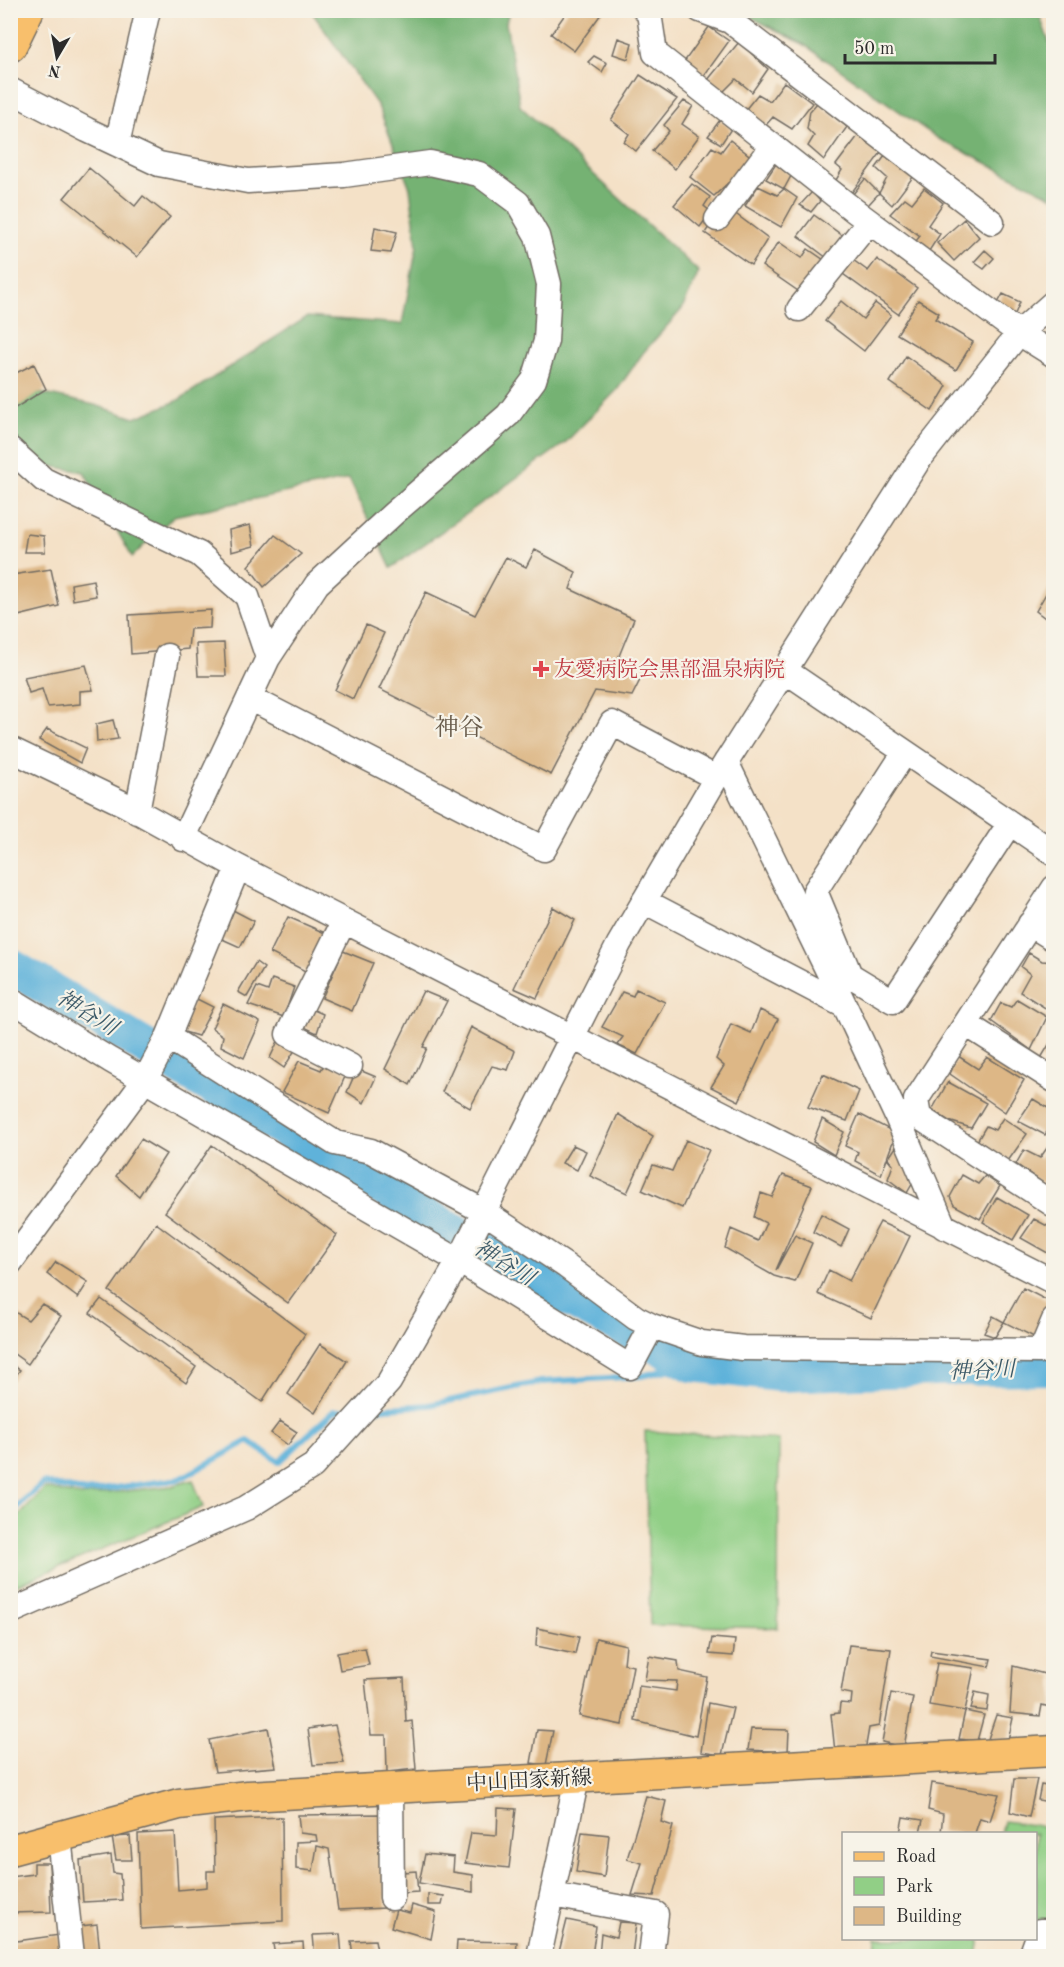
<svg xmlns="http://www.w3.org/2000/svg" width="1064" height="1967" font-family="'Old Standard TT','Noto Serif JP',serif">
  <rect width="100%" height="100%" fill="#f7f3e8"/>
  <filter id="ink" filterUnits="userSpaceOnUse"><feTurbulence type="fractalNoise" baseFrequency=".0167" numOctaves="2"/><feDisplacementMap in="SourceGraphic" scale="12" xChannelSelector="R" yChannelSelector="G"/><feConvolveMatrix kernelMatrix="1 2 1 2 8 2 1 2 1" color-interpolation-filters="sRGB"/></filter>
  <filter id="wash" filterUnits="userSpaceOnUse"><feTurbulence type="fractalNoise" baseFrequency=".008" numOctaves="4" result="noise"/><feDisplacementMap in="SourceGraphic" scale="24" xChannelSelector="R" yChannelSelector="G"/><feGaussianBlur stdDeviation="1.35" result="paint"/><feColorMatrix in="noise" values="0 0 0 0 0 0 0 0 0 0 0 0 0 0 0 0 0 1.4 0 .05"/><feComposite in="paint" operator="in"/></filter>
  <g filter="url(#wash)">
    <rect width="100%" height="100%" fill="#f4e1c7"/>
    <path fill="#91cf86" stroke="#5e7d58" stroke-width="1.5" d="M645 1431 779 1440 778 1628 650 1625Z
      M193 1480 203 1507 11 1587V1525L45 1488 81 1496 172 1486Z
      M1053 1791V1922L1036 1923V1834H1001L1004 1821 1047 1827Z
      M876 1939V1938L980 1939 977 1956H875Z"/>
    <path fill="#74b273" stroke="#506e4f" stroke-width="1.5" d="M311 11H509L506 23 520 106 699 272 682 309 643 353 617 390 565 443 391 568 349 479 174 516 132 557 84 472 11 459 10 391 40 393 95 405 135 418 177 401 307 317 402 324 417 246 410 188 378 106Z
      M739 11H1038L1053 53V197L939 139 803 44Z"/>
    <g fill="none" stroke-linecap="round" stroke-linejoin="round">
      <path stroke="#5eb2da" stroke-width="6" d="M374 1409 429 1405 541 1382 641 1376 692 1364
        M10 1514 43 1483 86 1492 180 1479 248 1441 279 1462 334 1411 355 1410"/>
      <path stroke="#5eb2da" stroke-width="36" d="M10 966 557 1293 692 1364 780 1374 936 1368 1054 1367"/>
    </g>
    <g id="blocks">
      <path fill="#ddb786" d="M568 10H604L574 51 551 34Z
        M709 27 729 41 703 77 684 62Z
        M618 38 632 43 628 59 613 54Z
        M739 42 768 69 752 92 736 79 722 93 707 81Z
        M594 56 607 63 602 72 588 62Z
        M640 75 677 99 636 151 624 142 629 134 611 120Z
        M784 82 812 103 792 129 773 117 765 126 745 110 758 94 770 101Z
        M684 101 693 106 682 124 699 136 675 169 652 151 669 131 664 125Z
        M817 103 847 127 824 160 808 146 814 136 807 129 810 111Z
        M720 120 731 129 721 144 708 136Z
        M861 132 883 150 852 192 836 180 842 170 836 165Z
        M730 140 754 159 736 187 728 183 714 196 690 177 712 147 721 152Z
        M888 152 916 173 892 205 879 193 868 205 853 194 865 179 879 193 887 178 876 168Z
        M776 164 791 176 784 189 766 179Z
        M89 168 135 206 143 196 170 217 137 257 64 198Z
        M692 184 710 197 704 206 711 212 700 227 674 205Z
        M758 186 777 195 784 189 797 198 781 227 745 206Z
        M924 188 943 203 928 225 940 234 929 251 916 241 920 236 890 214 905 198 912 203Z
        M812 192 820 201 811 212 800 205Z
        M733 212 768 238 751 265 705 233 712 222Z
        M814 215 843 236 827 258 798 236Z
        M964 219 979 237 954 261 937 243Z
        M375 227 397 232 391 253 371 251Z
        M779 242 802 258 808 249 824 260 801 293 762 266Z
        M985 250 994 258 984 269 974 262Z
        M877 259 917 288 898 314 843 274 853 260 868 271Z
        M1003 294 1020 302 1015 314 997 305Z
        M918 300 939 313 935 319 973 342 956 370 897 334Z
        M841 301 863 319 875 303 891 315 864 351 825 321Z
        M906 356 947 386 932 411 890 382Z
        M34 364 46 389 12 410 10 376Z
        M250 525 254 546 231 552 229 530Z
        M27 534 44 536 45 552H24Z
        M275 535 301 554 264 587 248 566Z
        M535 550 576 572 570 589 634 619 619 656 640 680 632 696 595 691 551 775 379 689 426 592 475 615 506 557 526 567Z
        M51 569 59 606 18 616 12 575Z
        M93 580 96 596 73 600 71 584Z
        M1052 583 1053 585V624L1036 611Z
        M211 610 210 628 190 629 188 649 131 654 129 615Z
        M366 625 384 633 353 699 335 690Z
        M224 643 226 676H198L196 644Z
        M86 665 93 690 80 691V704L48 707 42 689 29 693 24 677Z
        M113 720 118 739 97 742 96 724Z
        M47 729 86 748 80 763 39 740Z
        M553 907 575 920 537 998 514 988Z
        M231 909 254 921 240 947 220 938Z
        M288 917 325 933 309 973 270 953Z
        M343 951 373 963 352 1011 322 998Z
        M1029 953 1042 961 1053 962V1013L1020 992 1030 974 1021 967Z
        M256 962 264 968 247 997 238 992Z
        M272 979 294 987 284 1017 248 1005 257 987 268 991Z
        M636 989 665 1002 637 1054 617 1045 623 1037 602 1027 622 992 633 996Z
        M423 991 447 1001 423 1047 427 1048 410 1085 385 1069Z
        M195 998 213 1007 198 1036 181 1031Z
        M1017 999 1047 1017 1031 1050 991 1021 1001 1003 1011 1007Z
        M223 1004 260 1022 244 1058 221 1046 223 1036 212 1028Z
        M309 1008 323 1014 317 1033 300 1025Z
        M760 1010 778 1019 739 1101 711 1087 724 1066 716 1059 731 1024 751 1033Z
        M471 1027 515 1051 508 1070 492 1066 470 1108 442 1092Z
        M1053 1038V1066L1041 1058Z
        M279 1039 295 1050 284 1068 270 1058Z
        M958 1056 978 1069 987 1057 1024 1080 1005 1112 950 1074Z
        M326 1060 347 1072 329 1113 282 1092 299 1061 321 1070Z
        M357 1069 376 1077 364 1103 347 1092Z
        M823 1074 859 1091 847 1121 808 1107Z
        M948 1082 986 1103 971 1128 949 1121 932 1110Z
        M1033 1099 1053 1111V1122L1045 1135 1018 1121Z
        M618 1114 653 1136 627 1193 590 1176Z
        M859 1114 896 1133 881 1175 855 1161 858 1152 845 1146Z
        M1003 1118 1027 1134 1008 1161 976 1143 986 1126 995 1130Z
        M822 1119 844 1132 834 1155 813 1142Z
        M141 1139 166 1154 139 1196 116 1176Z
        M686 1140 709 1150 682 1208 642 1190 653 1165 672 1171Z
        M212 1145 337 1235 288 1303 165 1212Z
        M573 1145 586 1151 577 1170 562 1163Z
        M896 1147 915 1179 907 1193 888 1179 893 1165 888 1159Z
        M1047 1148 1053 1152V1180L1049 1187 1016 1164 1024 1150 1040 1158Z
        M783 1175 812 1186 776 1270 795 1235 812 1243 795 1282 774 1276 725 1248 731 1229 758 1241 766 1223 754 1217 761 1193 772 1197Z
        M962 1175 978 1184 985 1176 1000 1186 980 1219 954 1205 950 1197Z
        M997 1197 1028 1215 1013 1240 983 1222Z
        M821 1214 849 1229 841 1247 813 1232Z
        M1034 1219 1051 1228 1053 1225V1256L1021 1238Z
        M880 1222 910 1236 871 1318 818 1294 829 1270 849 1281Z
        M156 1223 305 1334 262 1402 109 1291Z
        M56 1262 88 1282 78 1298 47 1274Z
        M1023 1288 1052 1303 1034 1337 1004 1322Z
        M101 1299 196 1367 186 1383 90 1313Z
        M42 1304 61 1316 28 1364 10 1351V1309L28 1320Z
        M993 1316 1004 1322 995 1337 984 1333Z
        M320 1344 347 1361 315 1413 288 1394Z
        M10 1364 20 1370 10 1383Z
        M280 1421 297 1432 288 1445 271 1433Z
        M537 1628 579 1637 575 1654 536 1646Z
        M596 1638 626 1645 624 1664 633 1666 622 1725 579 1716Z
        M712 1638 735 1640 733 1656 709 1654Z
        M849 1645 891 1649 879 1726 869 1728 865 1751 835 1752 831 1714 839 1713 840 1703 851 1704 852 1694 841 1692Z
        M365 1648 369 1665 340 1670 337 1653Z
        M931 1651 991 1659 989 1667 930 1656Z
        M649 1656 678 1661 679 1671 707 1677 696 1736 635 1721 639 1686 676 1691 677 1681 645 1680Z
        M937 1663 974 1668 965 1711 929 1705Z
        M1013 1666 1053 1676V1708L1042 1705 1040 1716 1010 1713Z
        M404 1678 406 1722 412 1721 416 1769 387 1772 386 1735H371L365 1680Z
        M975 1692 989 1695 987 1711 971 1709Z
        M891 1693 913 1697 904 1747 882 1742Z
        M708 1703 733 1708 722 1755 701 1752Z
        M965 1711 984 1715 977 1741 959 1739Z
        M996 1715 1013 1718 1008 1741 988 1739Z
        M335 1725 344 1763 313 1765 308 1729Z
        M268 1728 276 1767 215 1772 209 1740Z
        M751 1729 789 1730 788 1752 748 1750Z
        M537 1730 553 1731 546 1765 531 1763Z
        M1014 1779H1037L1029 1817 1010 1812Z
        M932 1783 999 1794 990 1821 980 1818 975 1833 941 1832 943 1814 928 1810Z
        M1041 1785 1052 1787 1049 1802 1038 1800Z
        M646 1796 666 1801 661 1822 673 1826 654 1896 632 1895 642 1863 627 1859Z
        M498 1808 516 1809 509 1868 465 1863 471 1833 497 1835Z
        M383 1814 386 1908 338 1910 329 1849 317 1846 313 1871 296 1869V1842L317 1841 316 1835 300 1833 298 1815Z
        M282 1817 283 1921 141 1929 138 1834 175 1832 178 1890 207 1887V1871H215L214 1820Z
        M903 1817 923 1820 920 1833H900Z
        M582 1832 609 1835 604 1877 576 1872Z
        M130 1836 132 1860H116L112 1837Z
        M425 1854 454 1857 453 1872 473 1875V1892L419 1883Z
        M111 1855 113 1873 120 1874 122 1900 83 1902 80 1860Z
        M34 1863H49L51 1912 10 1913V1877L34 1874Z
        M416 1871 418 1892 403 1893V1872Z
        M428 1894 444 1896 442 1905H428Z
        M412 1905 436 1912 431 1939 391 1927 396 1910 410 1913Z
        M567 1920 596 1926 592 1956H558Z
        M619 1922 636 1923 632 1956H599L601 1933 616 1937Z
        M97 1924 100 1953 84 1955 81 1926Z
        M340 1934 342 1956H315L313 1935Z
        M59 1935 60 1951 43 1956H10V1942Z
        M375 1940 378 1956H353L351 1941Z
        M457 1941 517 1942 516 1956H456Z
        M303 1942 304 1956H275L273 1944Z"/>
    </g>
  </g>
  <g filter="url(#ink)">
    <use href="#blocks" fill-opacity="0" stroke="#716b62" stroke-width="1.5"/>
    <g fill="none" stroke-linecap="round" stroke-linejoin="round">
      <g stroke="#716b62" stroke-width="27">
        <path id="minor" d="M645 10 649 13 655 53 855 211 1019 333 1054 355
          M700 10 730 21 992 222
          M10 90 87 130 159 164 248 181 344 175 430 163 479 174 518 203 537 236 549 284 546 341 534 380 508 415 394 513 317 584 268 658 183 839
          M117 144 148 10
          M717 219 772 146
          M799 309 869 222
          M10 449 44 480 199 554 247 596 268 658
          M780 678 793 676 1054 853
          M250 698 544 849 612 723 716 778
          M10 749 126 805 238 867 1054 1282
          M905 752 815 891 850 975 893 1001 1010 823
          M726 762 845 1006
          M137 812 167 656
          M1054 888 916 1100 919 1117 1054 1205
          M644 901 845 1006 897 1117
          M344 921 288 1034 350 1066
          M1030 924 1054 939
          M10 999 110 1060 459 1261 630 1367 652 1326 702 1343 743 1348 1041 1351 1054 1320
          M966 1024 1054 1080
          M168 1037 335 1143 371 1151 483 1211 566 1266 636 1318 652 1326
          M910 1112 897 1117 944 1227
          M10 1263 145 1080 168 1037 238 867
          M10 1612 246 1508 313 1466 389 1382 459 1261 619 944 716 778 918 461 1019 333 1054 302
          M391 1786 392 1898
          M59 1837 72 1956
          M552 1895 656 1914 651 1956
          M539 1956 577 1778
          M1031 1956 1040 1931H1054"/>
      </g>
      <g stroke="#716b62" stroke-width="33">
        <path id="major" d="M10 1850 179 1804 248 1796 1054 1751"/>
      </g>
      <g stroke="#716b62" stroke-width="36">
        <path id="highway" d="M10 45 27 10"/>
      </g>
      <use href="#minor" stroke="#fff" stroke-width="24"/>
      <use href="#major" stroke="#f8bf6c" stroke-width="30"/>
      <use href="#highway" stroke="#f8bf6c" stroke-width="33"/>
    </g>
  </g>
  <path fill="#e0444e" stroke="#f7f3e8" stroke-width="2" d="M538 660h6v6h6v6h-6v6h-6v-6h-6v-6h6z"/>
  <g text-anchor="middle" stroke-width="4.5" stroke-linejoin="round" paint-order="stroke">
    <g font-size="21" fill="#be3a42" stroke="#f7f3e8" text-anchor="start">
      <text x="554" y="676">友愛病院会黒部温泉病院</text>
    </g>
    <g font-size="21" fill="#2b2b2b" stroke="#f7f3e8">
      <text transform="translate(529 1780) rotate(-3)" y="7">中山田家新線</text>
    </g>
    <g font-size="22" font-style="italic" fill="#3d5a68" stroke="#f7f3e8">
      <text transform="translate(88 1012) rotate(31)" y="8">神谷川</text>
      <text transform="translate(505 1262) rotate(31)" y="8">神谷川</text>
      <text transform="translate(982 1369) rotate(-2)" y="8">神谷川</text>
    </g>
    <g font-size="24" fill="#695c4b" stroke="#f7f3e8">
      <text x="459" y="735">神谷</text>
    </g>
  </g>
  <rect width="1064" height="1967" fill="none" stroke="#f7f3e8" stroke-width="36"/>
  <rect x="842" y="1832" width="195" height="108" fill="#f7f3e8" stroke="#a5a39c" stroke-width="1.5"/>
  <rect x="854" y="1852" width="30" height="9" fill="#f8bf6c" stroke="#a5a39c" stroke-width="1.5"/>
  <text x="896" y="1862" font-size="18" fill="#2b2b2b">Road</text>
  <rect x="854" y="1877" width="30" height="18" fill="#91cf86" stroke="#a5a39c" stroke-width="1.5"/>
  <text x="896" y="1892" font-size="18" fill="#2b2b2b">Park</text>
  <rect x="854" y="1907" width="30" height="18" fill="#ddb786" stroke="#a5a39c" stroke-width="1.5"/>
  <text x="896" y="1922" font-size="18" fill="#2b2b2b">Building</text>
  <g transform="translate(57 57) rotate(190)" stroke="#f7f3e8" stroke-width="4.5" paint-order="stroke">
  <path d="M0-4.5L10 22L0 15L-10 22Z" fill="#2b2b2b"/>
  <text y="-9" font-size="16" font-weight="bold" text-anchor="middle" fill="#2b2b2b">N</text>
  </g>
  <path d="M845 54v9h150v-9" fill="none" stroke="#2b2b2b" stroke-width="3"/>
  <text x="854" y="54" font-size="18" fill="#2b2b2b" stroke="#f7f3e8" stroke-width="4.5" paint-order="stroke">50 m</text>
</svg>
